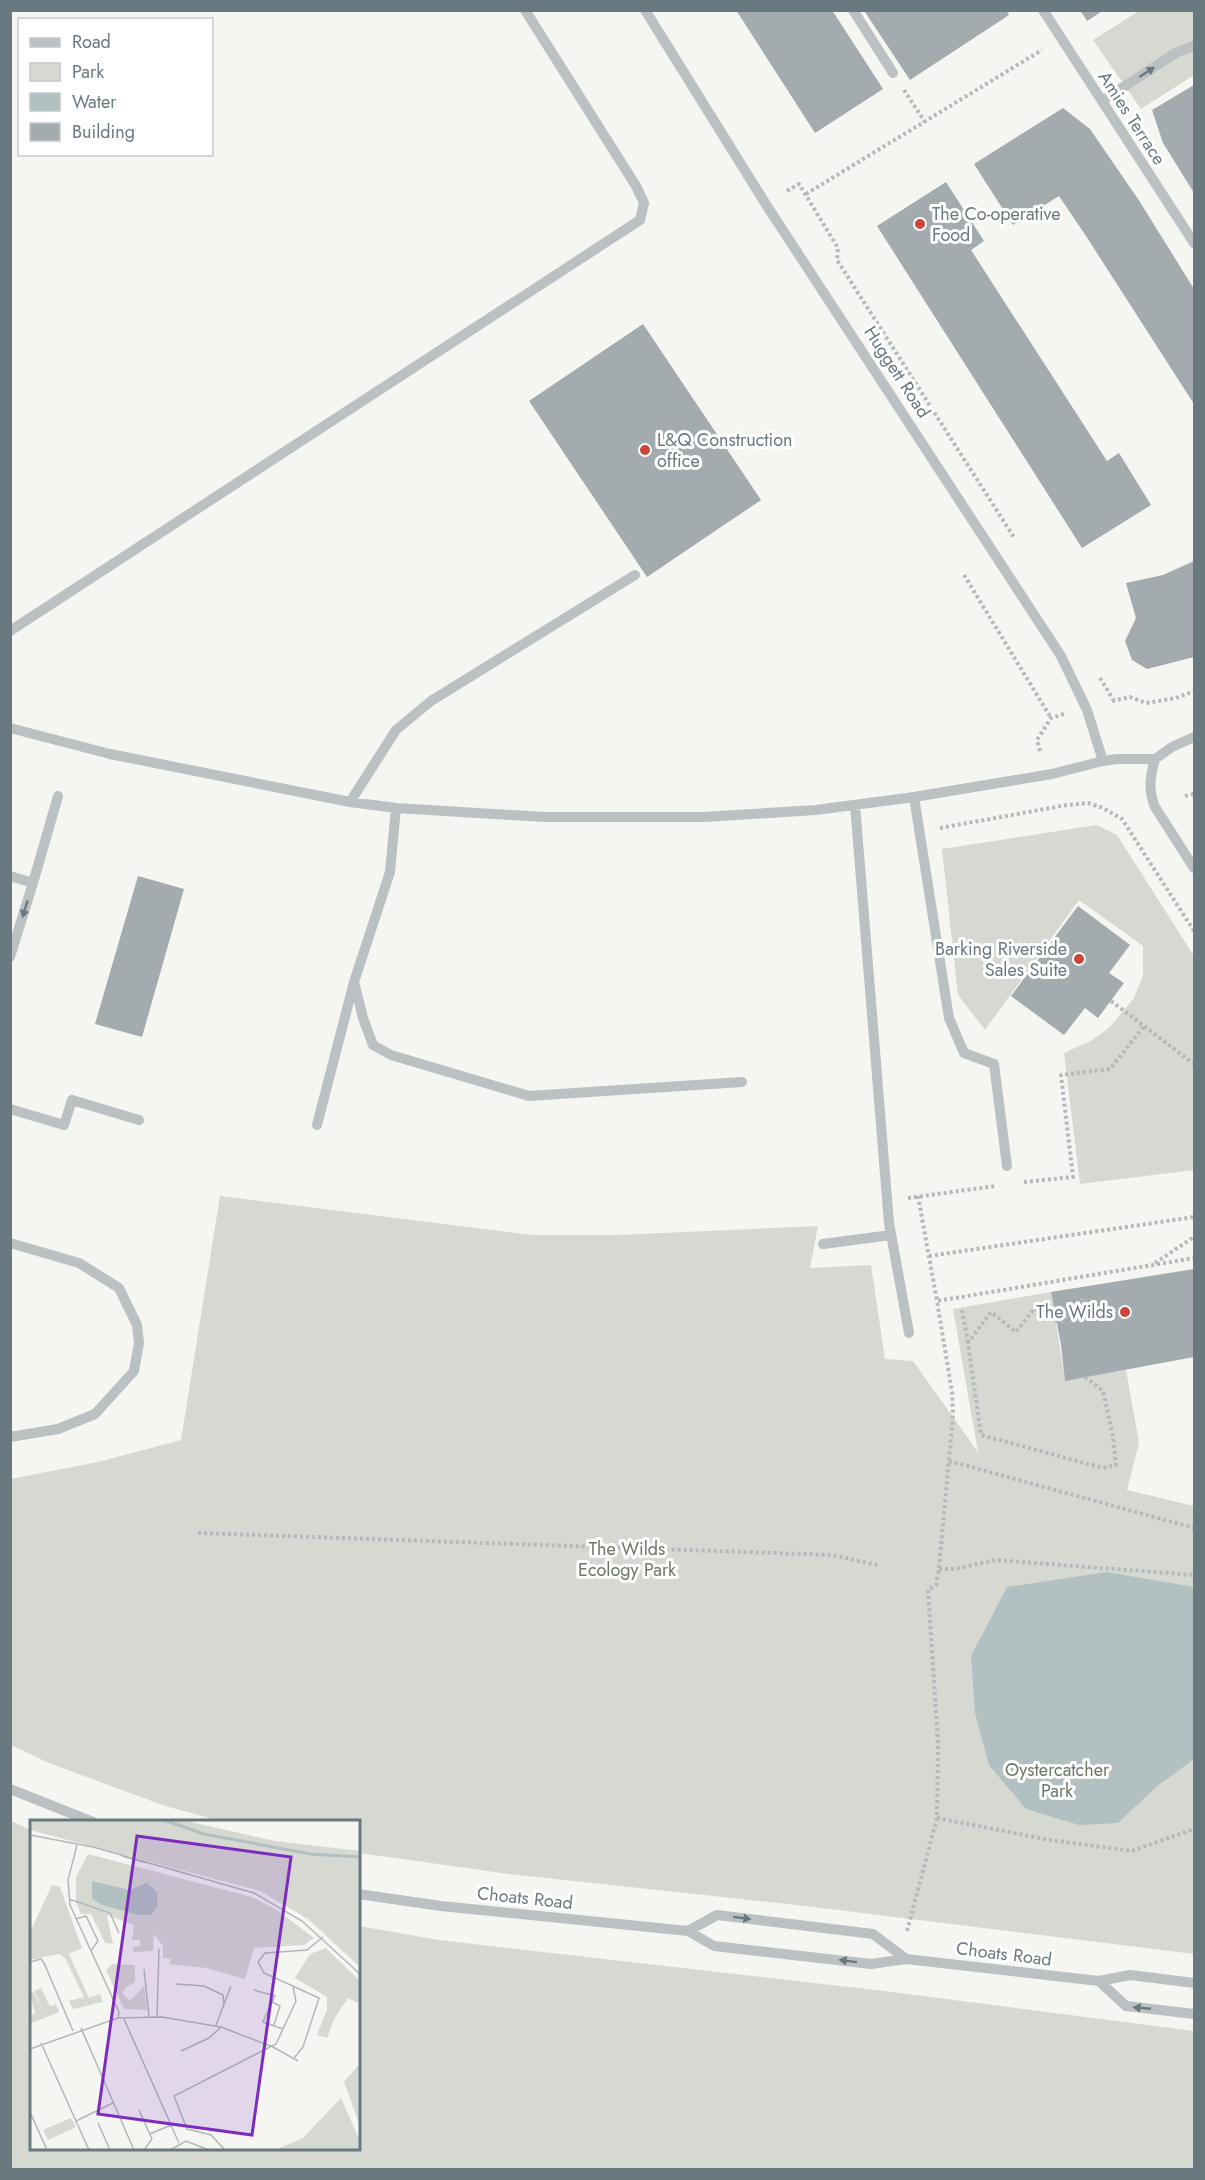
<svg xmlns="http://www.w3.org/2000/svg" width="1205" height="2180" font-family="Jost,sans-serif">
  <rect width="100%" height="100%" fill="#f5f5f2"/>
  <path fill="#d6d9d2" d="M1139 11H1194V75L1141 109 1093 40Z
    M1097 825 1117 835 1194 956V1170L1080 1184 1064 1053 1092 1040 1109 1028 1134 998 1143 975V946L1079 900 985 1030 958 995 942 849Z
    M220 1196 532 1235H617L818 1226 810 1268 871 1265 885 1359 913 1361 978 1452 953 1309 1051 1292 1065 1380 1126 1370 1139 1443 1127 1490 1194 1506V1954L814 1907 509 1874 359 1853 358 1822 221 1821 165 1806 49 1763 11 1745 10 1479 98 1462 181 1440Z
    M11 1821 31 1830 32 2148H358L359 1926 439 1940 884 1991 1194 2031V2169H11Z"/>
  <path fill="#b3c0c2" d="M1107 1572 1194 1587V1759L1156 1787 1118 1823 1079 1825 1026 1809 989 1765 975 1713 971 1656 1007 1587Z"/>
  <path fill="#a3abae" d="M736 10H832L883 89 815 133Z
    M867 10H1006L1009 15 910 80 865 12Z
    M1080 10H1104L1087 21Z
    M1194 85V193L1163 143 1152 110Z
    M1063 108 1090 129 1140 202 1194 289V404L1086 236 1059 196 1013 225 974 164Z
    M946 182 984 241 971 250 1107 461 1119 453 1151 505 1082 548 877 226Z
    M643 324 761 500 647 577 529 401Z
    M1194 561V657L1147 669 1132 660 1125 641 1136 618 1126 583 1163 575Z
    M138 876 184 889 142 1037 95 1024Z
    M1078 906 1130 945 1109 973 1124 983 1098 1018 1085 1008 1064 1035 1011 996Z
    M1194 1269V1357L1065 1381 1061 1345 1051 1292Z"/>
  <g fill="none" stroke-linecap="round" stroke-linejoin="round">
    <path stroke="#b5b9ba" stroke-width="4" stroke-dasharray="3 3" stroke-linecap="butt" d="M904 90 925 122
      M787 191 799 184 838 248 837 260 1015 539
      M806 194 1042 50
      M964 575 1051 718
      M1100 678 1114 701
      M1112 701 1130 697 1146 703 1176 698 1194 691
      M1040 751 1037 740 1051 718 1064 714
      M1185 796 1194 794
      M940 828 1067 805 1088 803 1103 808 1122 819 1194 931
      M1111 1001 1194 1064
      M1024 1182 1073 1177 1061 1075 1110 1069 1145 1025
      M918 1196 937 1301
      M908 1198 996 1186
      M929 1256 1194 1217
      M1155 1263 1194 1237
      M962 1310 968 1342
      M1085 1377 1103 1391 1113 1437 1116 1465 1103 1468 981 1435 968 1343 991 1312 1016 1332 1035 1308 1060 1323 1082 1300 1108 1319
      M949 1461 1194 1528
      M198 1533 832 1555 877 1565
      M939 1569H955L995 1560 1194 1575
      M937 1818 1050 1840 1132 1851 1194 1829
      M907 1931 937 1818 938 1742 928 1590 936 1585 939 1569 953 1415 952 1392 937 1301 1194 1258"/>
    <path stroke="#bbc0c2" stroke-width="10" d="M645 10 767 206 1061 656 1087 710 1103 761
      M853 10 893 73
      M1043 10 1194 243
      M1102 101 1177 52 1194 46
      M10 631 640 220 644 203 636 186 525 10
      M10 728 110 754 350 802 396 808 545 817H704L816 810 914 797 1052 774 1103 761 1117 759H1155
      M1155 759C1150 776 1148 790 1155 807L1194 868
      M1155 759 1172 747 1194 737
      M914 797 949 1018 964 1053 994 1064 1007 1166
      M350 802 396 730 431 701 635 575
      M855 805 889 1223 909 1333
      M10 876 33 883 10 957
      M33 883 58 796
      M354 982 363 1018 373 1045 391 1055 529 1096 742 1082
      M10 1109 64 1125 72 1100 139 1120
      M317 1125 354 982 390 872 396 808
      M10 1243 79 1263 119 1288 137 1325 139 1343 134 1371 95 1414 58 1429 10 1437
      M823 1244 891 1235
      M10 1789 93 1822
      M358 1894 441 1906 688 1931 714 1946 871 1964 906 1959 1099 1981 1130 1975 1194 1983
      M688 1931 717 1915 873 1934 906 1959
      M1099 1981 1126 2006 1194 2014"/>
  </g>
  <defs><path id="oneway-solid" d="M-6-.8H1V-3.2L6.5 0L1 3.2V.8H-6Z" transform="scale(1.5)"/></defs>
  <g fill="#68797f">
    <use href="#oneway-solid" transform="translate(1147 72) rotate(-33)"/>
    <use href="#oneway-solid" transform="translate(25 909) rotate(107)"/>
    <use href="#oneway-solid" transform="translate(742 1918) rotate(7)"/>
    <use href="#oneway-solid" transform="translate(848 1961) rotate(-173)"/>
    <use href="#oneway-solid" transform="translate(1142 2008) rotate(-175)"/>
  </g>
  <g fill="#cd453a" stroke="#fff" stroke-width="2">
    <circle cx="920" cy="224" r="6"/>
    <circle cx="645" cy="450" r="6"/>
    <circle cx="1079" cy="959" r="6"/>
    <circle cx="1125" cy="1312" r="6"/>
  </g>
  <g text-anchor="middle" stroke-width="6" stroke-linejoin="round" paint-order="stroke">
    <g font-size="18" fill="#68797f" stroke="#fff">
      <text transform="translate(1132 118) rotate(57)" y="6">Amies Terrace</text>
      <text transform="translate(897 372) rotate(57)" y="6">Huggett Road</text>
      <text transform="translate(525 1898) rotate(6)" y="6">Choats Road</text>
      <text transform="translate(1004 1954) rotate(7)" y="6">Choats Road</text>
    </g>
    <g font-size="18" fill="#68797f" stroke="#fff" text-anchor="start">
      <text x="932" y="220">The Co-operative<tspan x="932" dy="21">Food</tspan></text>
      <text x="657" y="446">L&amp;Q Construction<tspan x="657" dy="21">office</tspan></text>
      <text x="1067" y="955" text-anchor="end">Barking Riverside<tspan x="1067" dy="21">Sales Suite</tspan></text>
      <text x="1113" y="1318" text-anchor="end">The Wilds</text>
    </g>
    <g font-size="18" fill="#6c7766" stroke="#fff">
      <text x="627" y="1555">The Wilds<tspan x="627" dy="21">Ecology Park</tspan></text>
      <text x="1057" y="1776">Oystercatcher<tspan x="1057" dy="21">Park</tspan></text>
    </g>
  </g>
  <g transform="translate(30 1820)">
    <rect width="330" height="330" fill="#f5f5f2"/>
    <path d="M0 0H152L245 21 330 31V147L278 99 230 71 0 10ZM58 34 222 77 247 90 284 118 274 125 224 128 215 159 176 148 139 144 141 139 133 138V126L124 114 123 131 103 132V127L110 126V120H102L104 105 77 95 83 124 75 123 61 94H51L46 82V57ZM22 65 30 67 52 128 39 134 59 178 70 174 73 182 43 189 39 181 54 177 35 138 29 134 0 140V112ZM296 128 330 161V184L318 178 304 199 297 218 287 215 297 190V177L265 158 280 134ZM82 144 105 145V162L95 168 93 174 100 181 114 166 117 190 94 189 76 150ZM11 168 20 186 26 184 29 192 2 203 0 196 5 193 0 174 3 172 13 190 4 171ZM330 243V306L314 262ZM311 278 330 321V330H245L273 318ZM41 298 46 307 18 320 13 310Z" fill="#d6d9d2"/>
    <path d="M62 61 100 70 117 63 127 72V87L121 95H108L72 85 62 79Z" fill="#b3c0c2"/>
    <path fill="none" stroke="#b3c0c2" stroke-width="3" d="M134 0 174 14 280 34 330 37"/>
    <path fill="none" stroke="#b0b8ba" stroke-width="1.5" d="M0 15 63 27 224 73 272 101 330 154M47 25 38 60 40 85 89 192 88 198M92 36 117 43M141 49 168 57M39 79 80 93 89 113M46 99 56 96 68 121 61 131M0 142 11 139 14 143 43 211M114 149 119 197M146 164 174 166 193 175 194 184M224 170 245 176 242 182M127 197 129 129M94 199 149 323M186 205 201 166M244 205 250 186 242 182 233 202 253 209M51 208 104 330M11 223 59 330M0 229 88 198 132 197 191 207 243 227 268 241M151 231 179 218 191 207M264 238 273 227 289 178 234 153 228 142 235 133 277 130 293 117M109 290 122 319 114 330M0 292 17 330M46 301 83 283M68 303 80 330M120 314 141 305M140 330 156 321 179 330M195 330 181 315 157 309 144 276 246 224 266 181 263 167"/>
    <path fill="#7b2cbf" fill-opacity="0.15" stroke="#7b2cbf" stroke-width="3" d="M107 16 261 37 222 315 68 294Z"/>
    <rect width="330" height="330" fill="none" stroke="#68797f" stroke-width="3"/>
  </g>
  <rect width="1205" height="2180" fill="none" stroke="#68797f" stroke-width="24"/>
  <rect x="18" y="18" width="195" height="138" fill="#ffffff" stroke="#c3c9cc" stroke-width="1.5"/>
  <rect x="30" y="38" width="30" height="9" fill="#bbc0c2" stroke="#c3c9cc" stroke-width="1.5"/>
  <text x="72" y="48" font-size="18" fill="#68797f">Road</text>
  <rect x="30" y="63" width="30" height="18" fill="#d6d9d2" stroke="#c3c9cc" stroke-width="1.5"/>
  <text x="72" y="78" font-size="18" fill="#68797f">Park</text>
  <rect x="30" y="93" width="30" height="18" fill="#b3c0c2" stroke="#c3c9cc" stroke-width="1.5"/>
  <text x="72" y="108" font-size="18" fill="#68797f">Water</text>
  <rect x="30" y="123" width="30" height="18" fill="#a3abae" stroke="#c3c9cc" stroke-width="1.5"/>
  <text x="72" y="138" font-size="18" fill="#68797f">Building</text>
</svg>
